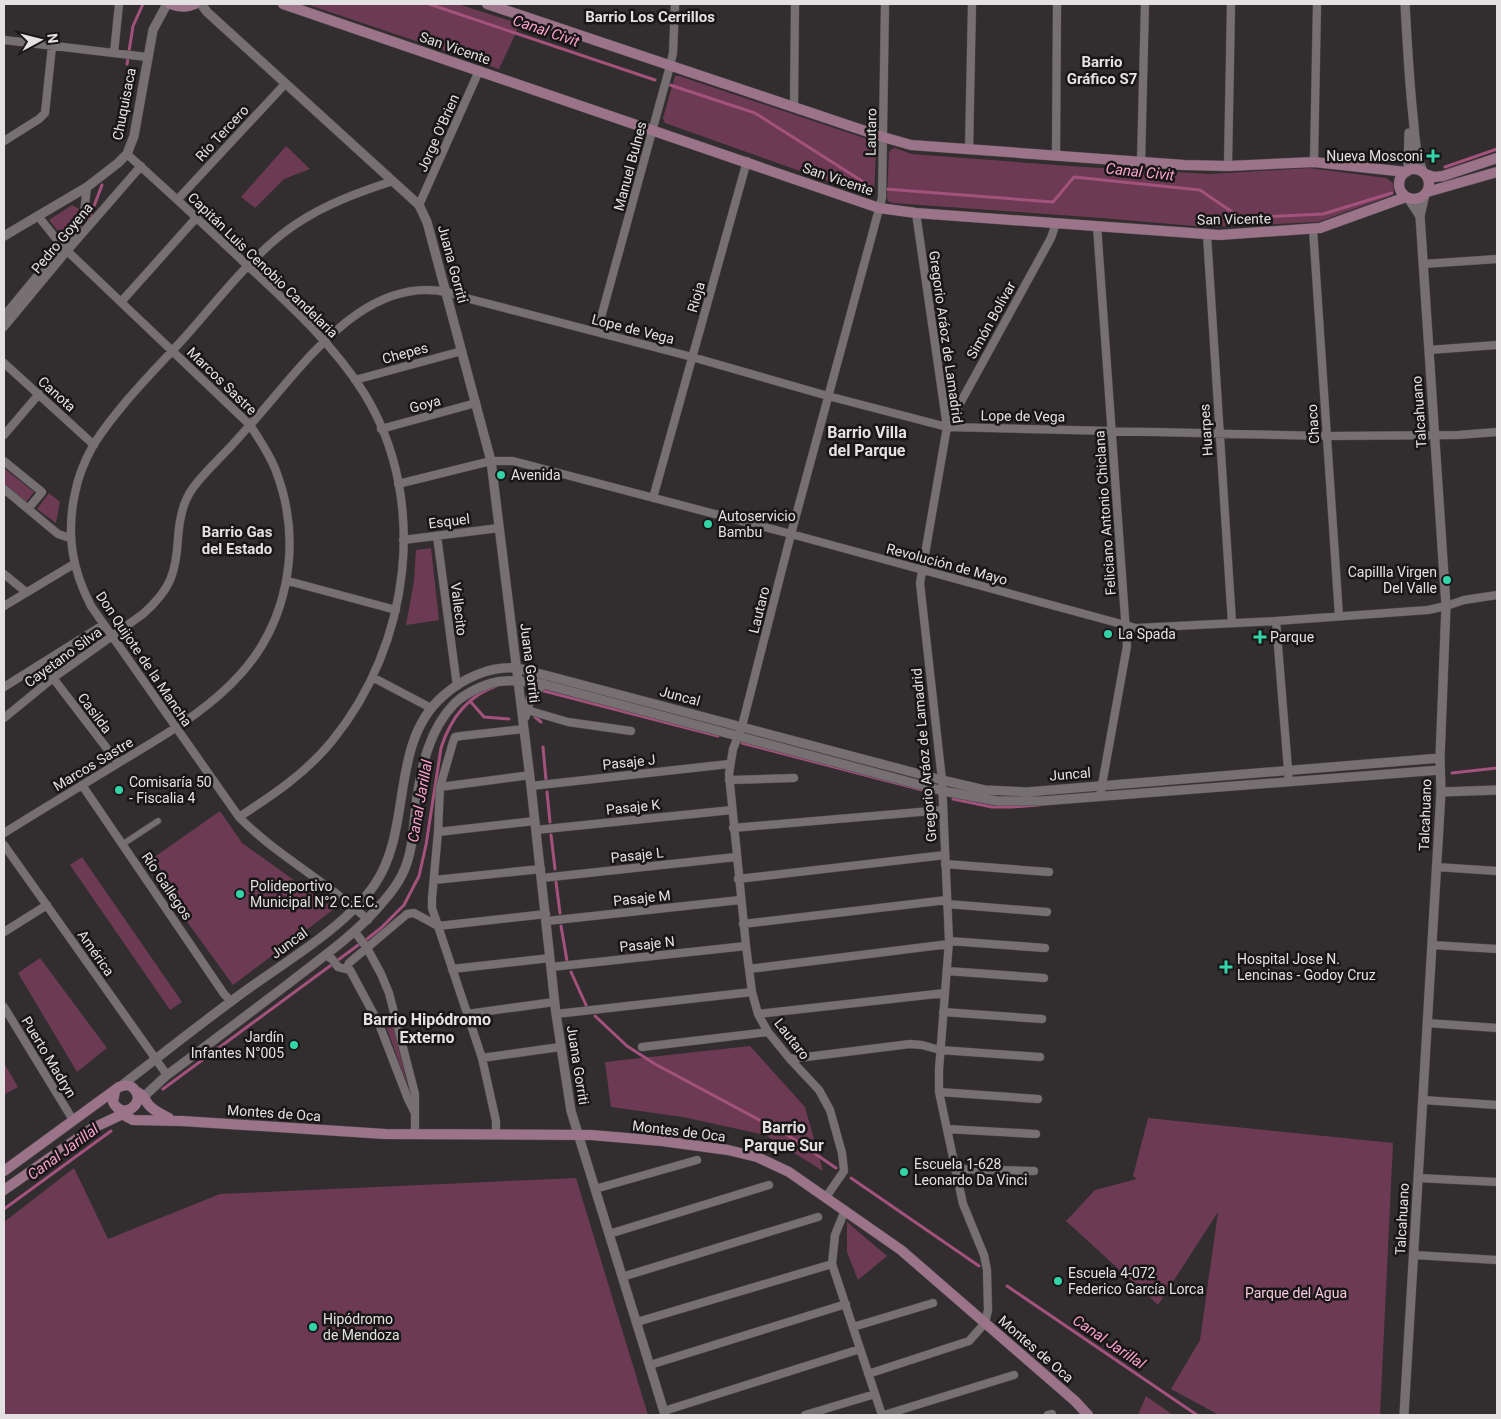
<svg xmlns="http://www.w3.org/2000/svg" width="1501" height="1419" font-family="Roboto,sans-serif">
  <rect width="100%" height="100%" fill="#322d2f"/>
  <path fill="#6c3b53" d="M306 4H458L520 24 499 69Z
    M675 76H679L870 140 874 144 876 150 874 194 867 195 665 123 663 118Z
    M286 146 310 169 284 179 255 208 241 197Z
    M895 148 912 154 1083 167 1211 174 1309 168 1386 178 1393 183 1394 191 1390 196 1318 222 1206 227 1101 218 893 203 888 201 887 197 889 152 892 149Z
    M72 205 79 209 77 219 63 237 49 220Z
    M4 468 34 492 26 502 4 484Z
    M49 493 60 502 56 523 37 509Z
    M431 548 439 620 406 625 414 581 416 550Z
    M220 811 242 843 334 909 233 985 156 879 163 873 153 858Z
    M82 857 182 1002 170 1010 70 865Z
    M40 958 107 1048 77 1072 18 973Z
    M390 1013 408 1087 382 1015Z
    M750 1046 805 1107 823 1171 765 1135 683 1117 611 1107 605 1062Z
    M4 1063 18 1087 5 1094 4 1093Z
    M1148 1118 1393 1143 1380 1415H1219L1171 1389 1200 1340 1218 1212 1158 1305 1066 1221 1095 1190 1137 1179 1133 1176Z
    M74 1168 108 1239 220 1194 576 1178 648 1415H4V1222Z
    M847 1222 887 1256 858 1280 847 1252Z
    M1146 1396 1173 1415H1138Z"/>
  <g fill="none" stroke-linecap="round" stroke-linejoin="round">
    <path stroke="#a3527c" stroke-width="3" d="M429 4 655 80
      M127 64 133 26 143 4
      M670 85 755 113 873 188
      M1445 167 1497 149
      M885 189 1053 202 1074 177 1200 190 1241 218 1323 214 1392 193
      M88 222 102 185
      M544 691 718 736
      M470 701 484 717 509 719
      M535 717 541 722
      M742 743 934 793
      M543 747 546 780
      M1452 773 1497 768
      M547 792 550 822
      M953 799 992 807H1012L1039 805
      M551 835 555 869
      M556 882 560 913
      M561 926 567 961
      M367 939 381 928 404 905 419 876 426 845 441 748C450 720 467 696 496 686
      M338 960 361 943
      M571 972 586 1005
      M595 1016 627 1046 655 1064 789 1136 836 1168
      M163 1089 334 963
      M851 1178 979 1266
      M4 1209 111 1131
      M1007 1286 1197 1415"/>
    <g stroke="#4f4a4d" stroke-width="7">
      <path id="pedestrian" d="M123 844 158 821"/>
    </g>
    <g stroke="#4f4a4d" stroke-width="9">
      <path id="minor" d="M4 40 147 57
        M114 53 119 4
        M794 106 795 4
        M4 141 39 119 45 113 52 46
        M969 150 972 4
        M127 154C168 191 209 229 249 267 291 306 334 345 364 393 430 500 410 646 332 741 306 773 273 795 239 817
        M1056 156 1057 4
        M1141 162 1145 4
        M1314 162 1317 4
        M1228 166 1231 4
        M178 199 285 84
        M419 205 479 71
        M1097 226 1127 646 1100 796
        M1313 229 1339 616
        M1207 235 1232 623
        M1423 264 1497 259
        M121 302 197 217
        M4 316 75 230 84 213 87 187
        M4 327 67 251 141 166
        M597 332 670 66 673 53 675 4
        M1429 350 1497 345
        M4 363 94 445
        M355 380 462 351
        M947 427 1051 238 1056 223
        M381 429 476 403
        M4 435 39 394
        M4 461 42 492 28 509
        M398 484 491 461H513L791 534 1136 628 1276 621 1428 610 1446 606 1464 600 1497 595
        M4 489 58 534 70 538
        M653 498 747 161
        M437 536 457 686
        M403 540 499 528
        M4 574 26 592
        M288 581 396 610
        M4 606 74 564
        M1276 621 1289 782
        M53 678 118 763
        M374 678 431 708
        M4 687 103 625
        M527 710 568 722 631 731
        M4 718 53 678 143 614C170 590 176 574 178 538 179 525 181 510 187 498 192 486 201 478 210 468 224 454 238 439 251 424 304 365 372 260 466 298L692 357 828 396 947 427 1327 436 1458 435 1497 432
        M729 780 794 778
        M82 785 224 994 231 1001
        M531 786 729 764
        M440 787 530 775
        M733 828 943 810
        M536 830 732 810
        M438 832 535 821
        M4 833C42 809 81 786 120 762 158 739 199 716 231 684 288 629 304 545 276 471 270 455 260 440 250 425L62 246 38 216
        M4 845 167 1075
        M945 864 1049 872
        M1436 867 1497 871
        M542 878 736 857
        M738 879 945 855
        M434 880 541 869
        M947 904 1047 912
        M368 920C328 882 277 856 239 817L91 606C72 569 66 535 75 493 78 477 86 458 94 444 119 405 154 371 185 337 218 300 255 251 296 224 326 204 359 192 393 181
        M547 921 740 900
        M743 924 947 900
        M4 932 47 905
        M355 932 367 948 381 974 389 993 415 1094V1134
        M949 941 1045 948
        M1432 945 1497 949
        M325 955 332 959 338 967 350 970 379 1024 408 1099 414 1111
        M551 967 746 946
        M346 969 349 963 407 914 414 913 438 926 546 914
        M452 969 550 958
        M749 969 949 944
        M947 971 1044 978
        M4 1007 73 1120
        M943 1012 1042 1019
        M467 1014 554 1002
        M556 1014 752 992
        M758 1014 945 993
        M1427 1023 1497 1028
        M642 1047 768 1032
        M482 1058 560 1047
        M790 1059 910 1044 922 1045 940 1050 1040 1057
        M939 1092 1038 1099
        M1423 1100 1497 1105
        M947 1129 1036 1134
        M496 1135V1121L482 1058 432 908V898L438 832 440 787 453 742 455 737 461 736 524 729
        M955 1169 1034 1171
        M1418 1178 1497 1182
        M595 1189 697 1160
        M826 1197 844 1171 842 1153 830 1110 819 1090 790 1059 768 1032 758 1014 752 992 746 946 729 774 733 749 742 726 791 534 882 198 885 4
        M845 1210 835 1235 832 1264 882 1415
        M609 1234 769 1185
        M1414 1255 1497 1260
        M622 1277 818 1217
        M637 1322 832 1264
        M853 1327 933 1303
        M650 1365 846 1304
        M868 1374 969 1341 985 1323 988 1310 987 1270 984 1255 963 1204 939 1092V1070L949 941 942 780 920 583 947 427 916 213
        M664 1411 860 1349
        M805 1415 875 1394
        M884 1415 1014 1375
        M1048 1415 1052 1414"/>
    </g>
    <g stroke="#4f4a4d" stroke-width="10">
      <path id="tertiary" d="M201 4 207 12 419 205 427 222 491 461 531 786 556 1014 571 1111 665 1415
        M1405 4C1407 41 1409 79 1413 116 1415 136 1415 154 1423 172
        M1408 170 1409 133
        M1408 198 1420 216
        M4 236 87 187 118 163 127 154 134 136 153 30 167 4
        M525 717 531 696 543 684
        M1441 792 1497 790
        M121 1086C161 1055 200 1024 241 994 283 963 345 928 375 884 413 828 389 743 443 696 462 679 489 666 515 668 525 669 535 673 545 675L942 780 985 790 1027 792 1440 758
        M139 1101 167 1075C208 1045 248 1014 288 984 321 958 355 935 382 903 390 894 397 885 402 875 414 851 413 824 417 797 422 764 430 729 454 704 465 693 489 681 505 681 517 680 530 682 543 684L943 791 997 801H1042L1440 770
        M1404 1415 1441 792 1440 758 1446 606 1420 216 1425 194"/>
    </g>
    <g stroke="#4f4a4d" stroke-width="11">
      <path id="secondary" d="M170 4C179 7 186 8 195 4
        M283 4 879 208 916 213 1219 235 1320 228 1406 197
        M487 4 883 137 911 145 1184 165 1228 166 1314 162 1406 172
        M1399 184a15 15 0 1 1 30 0a15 15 0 1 1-30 0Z
        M1425 174 1434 177 1443 176 1497 158
        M1427 192 1497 172
        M137 1092C145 1096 143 1097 148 1104 153 1111 162 1114 169 1118
        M118 1108 122 1114 133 1120 182 1121 385 1134 591 1135 662 1141 728 1150 757 1157 789 1172 901 1250 1075 1401 1088 1415
        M4 1171 119 1087C125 1085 130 1084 134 1089 147 1102 123 1122 113 1102L115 1091
        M4 1190 91 1129 127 1112"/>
    </g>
    <use href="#pedestrian" stroke="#767073" stroke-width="5.5"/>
    <use href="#minor" stroke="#767073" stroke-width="8"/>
    <use href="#tertiary" stroke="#767073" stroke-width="9"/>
    <use href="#secondary" stroke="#9c7489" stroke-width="10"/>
  </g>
  <g fill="#33d4a8" stroke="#191617" stroke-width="2">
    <path d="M1430.5 148.5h5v5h5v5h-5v5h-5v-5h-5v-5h5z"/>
    <circle cx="501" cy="475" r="5"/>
    <circle cx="708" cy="524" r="5"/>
    <circle cx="1447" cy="580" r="5"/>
    <circle cx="1108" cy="634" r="5"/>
    <path d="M1257.5 629.5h5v5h5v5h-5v5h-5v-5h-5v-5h5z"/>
    <circle cx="119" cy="790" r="5"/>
    <circle cx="240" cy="894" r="5"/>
    <path d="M1223.5 959.5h5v5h5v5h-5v5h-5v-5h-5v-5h5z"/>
    <circle cx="294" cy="1045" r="5"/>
    <circle cx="904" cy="1172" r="5"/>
    <circle cx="1058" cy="1281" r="5"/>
    <circle cx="313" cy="1327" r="5"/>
  </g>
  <g text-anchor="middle" stroke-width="5" stroke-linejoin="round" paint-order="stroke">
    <g font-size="14" fill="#e4e1e2" stroke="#191617">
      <text transform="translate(455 48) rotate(19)" y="5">San Vicente</text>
      <text transform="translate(124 104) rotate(-79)" y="5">Chuquisaca</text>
      <text transform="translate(871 132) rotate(-89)" y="5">Lautaro</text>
      <text transform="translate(222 133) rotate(-47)" y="5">Río Tercero</text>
      <text transform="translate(438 133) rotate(-66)" y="5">Jorge O'Brien</text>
      <text transform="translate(630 166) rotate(-75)" y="5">Manuel Bulnes</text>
      <text transform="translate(838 179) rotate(19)" y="5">San Vicente</text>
      <text transform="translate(1234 219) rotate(-1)" y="5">San Vicente</text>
      <text transform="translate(62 238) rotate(-50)" y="5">Pedro Goyena</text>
      <text transform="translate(453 264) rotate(75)" y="5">Juana Gorriti</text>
      <text transform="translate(263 265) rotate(44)" y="5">Capitán Luis Cenobio Candelaria</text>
      <text transform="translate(696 297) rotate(-74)" y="5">Rioja</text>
      <text transform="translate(991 320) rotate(-61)" y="5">Simón Bolívar</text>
      <text transform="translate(633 329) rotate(14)" y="5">Lope de Vega</text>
      <text transform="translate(946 337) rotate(82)" y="5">Gregorio Aráoz de Lamadrid</text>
      <text transform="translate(405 353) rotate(-15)" y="5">Chepes</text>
      <text transform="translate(222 381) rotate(44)" y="5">Marcos Sastre</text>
      <text transform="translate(57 394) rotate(42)" y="5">Canota</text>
      <text transform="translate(425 404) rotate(-15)" y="5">Goya</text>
      <text transform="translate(1419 412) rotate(-94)" y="5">Talcahuano</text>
      <text transform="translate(1023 416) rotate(1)" y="5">Lope de Vega</text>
      <text transform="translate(1313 424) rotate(-94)" y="5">Chaco</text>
      <text transform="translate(1206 430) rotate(-94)" y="5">Huarpes</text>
      <text transform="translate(1105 513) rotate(-94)" y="5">Feliciano Antonio Chiclana</text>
      <text transform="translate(449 521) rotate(-7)" y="5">Esquel</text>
      <text transform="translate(947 564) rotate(15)" y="5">Revolución de Mayo</text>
      <text transform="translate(459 609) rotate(83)" y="5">Vallecito</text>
      <text transform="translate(759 610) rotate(-76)" y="5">Lautaro</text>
      <text transform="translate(63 657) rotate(-36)" y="5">Cayetano Silva</text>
      <text transform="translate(144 659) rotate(56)" y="5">Don Quijote de la Mancha</text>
      <text transform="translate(530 663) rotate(83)" y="5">Juana Gorriti</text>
      <text transform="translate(680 696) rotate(15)" y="5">Juncal</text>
      <text transform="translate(95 713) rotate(53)" y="5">Casilda</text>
      <text transform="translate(924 755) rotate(-95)" y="5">Gregorio Aráoz de Lamadrid</text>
      <text transform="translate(629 762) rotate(-6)" y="5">Pasaje J</text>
      <text transform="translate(93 764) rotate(-31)" y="5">Marcos Sastre</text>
      <text transform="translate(1070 774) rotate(-5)" y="5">Juncal</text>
      <text transform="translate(633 807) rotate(-6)" y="5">Pasaje K</text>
      <text transform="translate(1425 815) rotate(-88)" y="5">Talcahuano</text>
      <text transform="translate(637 855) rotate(-6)" y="5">Pasaje L</text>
      <text transform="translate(167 886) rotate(56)" y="5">Río Gallegos</text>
      <text transform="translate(642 898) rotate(-6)" y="5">Pasaje M</text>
      <text transform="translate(289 943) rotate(-36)" y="5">Juncal</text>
      <text transform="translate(647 944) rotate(-6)" y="5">Pasaje N</text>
      <text transform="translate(96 953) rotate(55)" y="5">América</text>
      <text transform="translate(792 1039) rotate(52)" y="5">Lautaro</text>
      <text transform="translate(49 1057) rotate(59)" y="5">Puerto Madryn</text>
      <text transform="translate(578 1065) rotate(81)" y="5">Juana Gorriti</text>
      <text transform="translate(274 1113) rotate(4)" y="5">Montes de Oca</text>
      <text transform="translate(679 1131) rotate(7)" y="5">Montes de Oca</text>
      <text transform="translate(1402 1219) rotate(-87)" y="5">Talcahuano</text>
      <text transform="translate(1036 1349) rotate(41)" y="5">Montes de Oca</text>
    </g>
    <g font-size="14" fill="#e4e1e2" stroke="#191617" text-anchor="start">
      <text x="1423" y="161" text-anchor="end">Nueva Mosconi</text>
      <text x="511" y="480">Avenida</text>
      <text x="718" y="521">Autoservicio<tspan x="718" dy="16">Bambu</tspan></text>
      <text x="1437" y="577" text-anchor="end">Capillla Virgen<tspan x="1437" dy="16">Del Valle</tspan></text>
      <text x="1118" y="639">La Spada</text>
      <text x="1270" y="642">Parque</text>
      <text x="129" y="787">Comisaría 50<tspan x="129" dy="16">- Fiscalia 4</tspan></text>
      <text x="250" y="891">Polideportivo<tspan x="250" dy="16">Municipal N°2 C.E.C.</tspan></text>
      <text x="1237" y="964">Hospital Jose N.<tspan x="1237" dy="16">Lencinas - Godoy Cruz</tspan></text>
      <text x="284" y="1042" text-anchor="end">Jardín<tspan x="284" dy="16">Infantes N°005</tspan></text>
      <text x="914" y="1169">Escuela 1-628<tspan x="914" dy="16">Leonardo Da Vinci</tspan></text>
      <text x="1068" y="1278">Escuela 4-072<tspan x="1068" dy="16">Federico García Lorca</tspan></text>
      <text x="323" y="1324">Hipódromo<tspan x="323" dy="16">de Mendoza</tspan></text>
    </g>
    <g font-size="14" fill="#f7c9de" stroke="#191617">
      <text x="1296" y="1298">Parque del Agua</text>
    </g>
    <g font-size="15" font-weight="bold" fill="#e4e1e2" stroke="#191617">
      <text x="650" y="22">Barrio Los Cerrillos</text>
      <text x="1102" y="67">Barrio<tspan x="1102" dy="17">Gráfico S7</tspan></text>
      <text x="237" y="537">Barrio Gas<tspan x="237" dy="17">del Estado</tspan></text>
    </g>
    <g font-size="15" font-style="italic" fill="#fba1cd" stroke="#191617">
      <text transform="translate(546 31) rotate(19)" y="5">Canal Civit</text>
      <text transform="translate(1140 172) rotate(6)" y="5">Canal Civit</text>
      <text transform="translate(420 801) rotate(-80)" y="5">Canal Jarillal</text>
      <text transform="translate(63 1152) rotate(-36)" y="5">Canal Jarillal</text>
      <text transform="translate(1109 1342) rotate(34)" y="5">Canal Jarillal</text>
    </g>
    <g font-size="16" font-weight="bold" fill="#e4e1e2" stroke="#191617">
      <text x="867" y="438">Barrio Villa<tspan x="867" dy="18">del Parque</tspan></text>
      <text x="427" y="1025">Barrio Hipódromo<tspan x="427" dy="18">Externo</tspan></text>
      <text x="784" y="1133">Barrio<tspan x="784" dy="18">Parque Sur</tspan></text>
    </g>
  </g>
  <rect width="1501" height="1419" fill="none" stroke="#e4e1e2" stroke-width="10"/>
  <g transform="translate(40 40) rotate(83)" stroke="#191617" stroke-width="4" paint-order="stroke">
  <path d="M0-4L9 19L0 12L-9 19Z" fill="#e4e1e2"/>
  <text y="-8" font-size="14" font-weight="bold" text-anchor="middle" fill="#e4e1e2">N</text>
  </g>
</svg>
